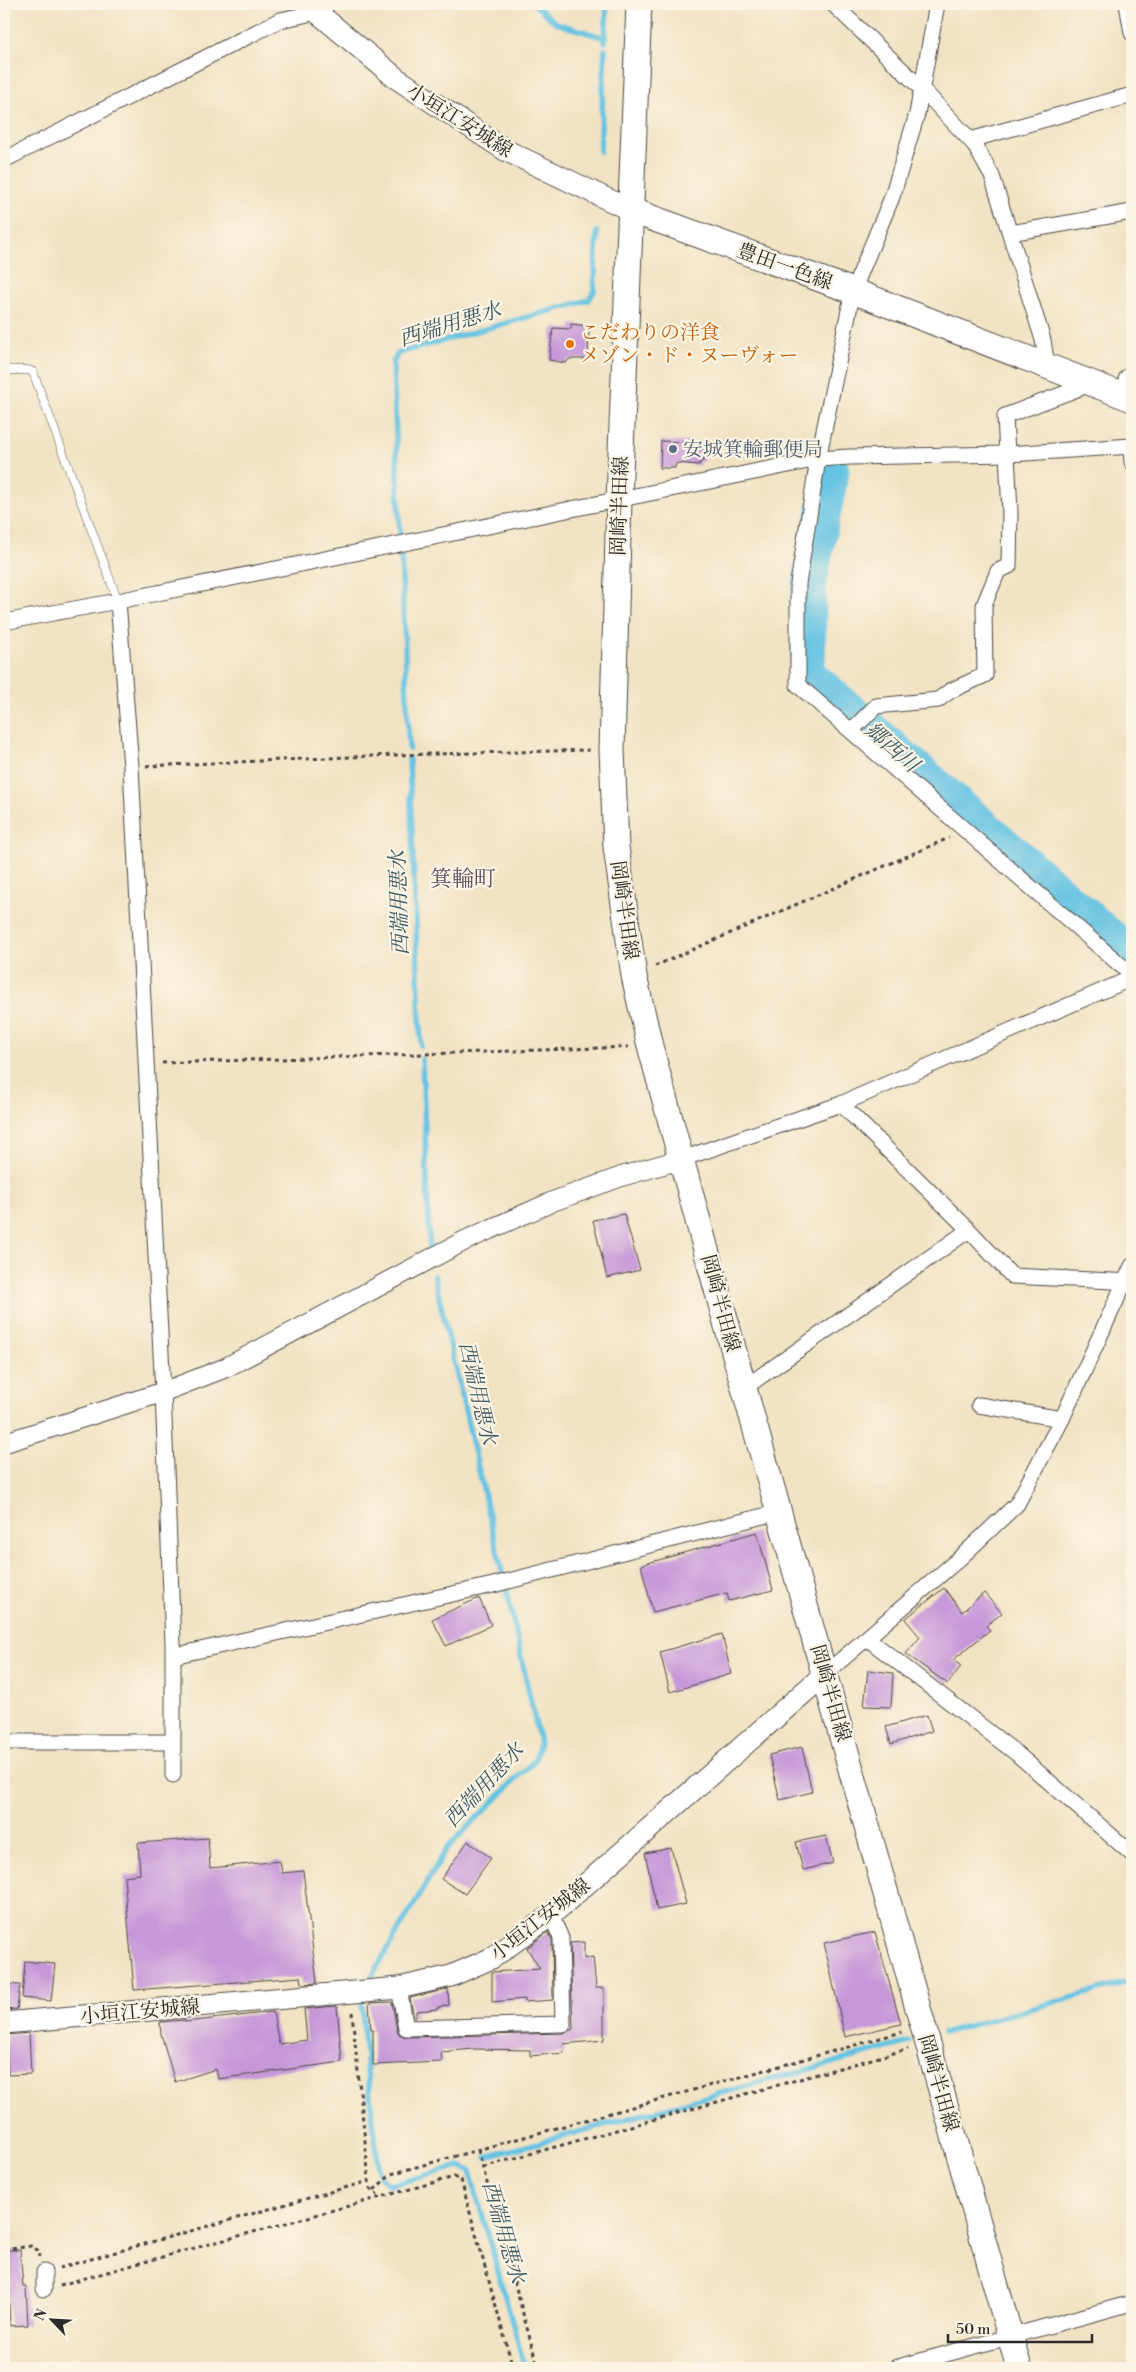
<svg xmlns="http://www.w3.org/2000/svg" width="1136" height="2372" font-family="'Libre Bodoni','Noto Serif JP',serif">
  <rect width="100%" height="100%" fill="#fcf5e5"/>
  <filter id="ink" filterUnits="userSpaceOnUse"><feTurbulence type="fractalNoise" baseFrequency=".02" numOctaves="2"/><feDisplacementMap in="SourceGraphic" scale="10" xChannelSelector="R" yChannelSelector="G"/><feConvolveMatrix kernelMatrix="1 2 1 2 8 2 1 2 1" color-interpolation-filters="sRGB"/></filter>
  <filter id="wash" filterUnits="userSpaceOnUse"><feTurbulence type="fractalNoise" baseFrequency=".0096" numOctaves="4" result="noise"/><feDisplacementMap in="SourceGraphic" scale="20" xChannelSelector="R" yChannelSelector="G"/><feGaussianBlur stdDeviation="1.12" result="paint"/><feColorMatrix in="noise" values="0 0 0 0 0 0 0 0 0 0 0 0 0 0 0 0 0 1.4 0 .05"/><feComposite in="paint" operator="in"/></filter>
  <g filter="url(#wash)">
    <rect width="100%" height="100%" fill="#f1e2c3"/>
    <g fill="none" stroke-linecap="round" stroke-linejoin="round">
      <path stroke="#65c3e3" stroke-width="5.5" d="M534 4 556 23 605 38V42
        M605 38 607 4
        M600 151 605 50
        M400 535 393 363 398 353 589 300 594 291 597 232
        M401 554 409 749
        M409 759 421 1046
        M422 1059 430 1254
        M434 1275 503 1576
        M367 1984 447 1848 535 1760 540 1743 506 1588
        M361 1995 367 2071 380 2178 391 2185 460 2166 470 2171 525 2368
        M943 2033 1132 1981
        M486 2157 909 2042"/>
      <path stroke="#65c3e3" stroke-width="35" d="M832 471 809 584 808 674 1132 955"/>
    </g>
    <g id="blocks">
      <path fill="#c697d9" d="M571 324 589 326 588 359H569L566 363 549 360 553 328 571 329Z
        M661 441 705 443 704 461H700L699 465 676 463 675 468H660Z
        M624 1214 640 1270 607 1278 593 1220Z
        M757 1532 773 1590 729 1601 727 1593 653 1612 641 1565Z
        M944 1588 962 1612 984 1593 1002 1613 986 1626 990 1630 953 1660 961 1666 948 1684 906 1654 920 1637 905 1619Z
        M479 1598 491 1625 446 1646 432 1619Z
        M722 1634 731 1674 670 1692 660 1652Z
        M868 1670 893 1673 891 1707 864 1706Z
        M927 1715 932 1731 891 1744 886 1727Z
        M802 1747 812 1792 780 1800 769 1755Z
        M826 1836 833 1863 803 1870 796 1842Z
        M208 1838 210 1868 280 1861 282 1873 303 1871 317 1983 302 1984 301 1977 134 1990 124 1876 140 1874 138 1843Z
        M468 1841 491 1858 465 1894 441 1879Z
        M671 1848 686 1904 657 1910 645 1853Z
        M548 1932 552 1940 553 2000 525 2002V1999L492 2002V1972L540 1969 527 1948Z
        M875 1932 901 2024 845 2037 824 1943Z
        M584 1942V1959L593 1957 596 1988H604V2040L563 2044 564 2053 530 2056V2050L473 2049 441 2052 442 2062 373 2065V2030H371L369 2003 392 2002 397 2030 399 2034 406 2037 563 2033 573 2029 570 1943Z
        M25 1961 55 1964 51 2001 22 1998Z
        M4 1984 20 1985 17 2009 4 2010Z
        M448 1989 449 2005 438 2007V2009L416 2011V2018H414L410 1998Z
        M337 2006 342 2062 218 2079 216 2069 175 2082 161 2034 160 2022 185 2020V2022L273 2012 279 2044 307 2040 304 2009Z
        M29 2033 31 2074 8 2075 6 2035Z
        M6 2250H20L23 2287H26L28 2325 10 2326 8 2287H4V2256L6 2255Z"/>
    </g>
  </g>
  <g filter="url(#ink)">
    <use href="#blocks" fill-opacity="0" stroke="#494642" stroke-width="1"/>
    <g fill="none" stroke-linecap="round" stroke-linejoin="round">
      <g stroke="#494642" stroke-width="9">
        <path id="service" d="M4 370H28L33 372 118 601"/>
      </g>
      <g stroke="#494642" stroke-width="17">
        <path id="minor" d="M833 4 922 89 974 144 992 176 1043 340 1047 366
          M937 4 917 114 892 197 853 291 818 459 798 584V685L1132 975
          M1127 4 1132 33
          M970 140 1132 95
          M4 160 280 20 318 12 328 4
          M1010 233 1132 212
          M1121 395 1127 377 1132 374
          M1131 446 1132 462
          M118 601 131 767 163 1392 173 1644V1775
          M4 622 118 601 818 459 850 457 1008 454 1132 446
          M851 731 876 706 938 700 950 691 985 675 984 605 998 571 1009 566 1010 512 1005 416 1090 384
          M841 1104 969 1230
          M682 1159 841 1104 1132 978
          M744 1388 969 1230 1012 1276 1132 1282
          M979 1405 1062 1419
          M868 1639 1016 1753 1132 1854
          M173 1656 493 1585 779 1512
          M826 1673 961 1557 1017 1504 1062 1419 1132 1266
          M4 1742H172
          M399 1988 406 2028 563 2024 561 1938 551 1915
          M44 2272V2289
          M895 2368 1132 2303"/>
      </g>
      <g stroke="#494642" stroke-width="21">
        <path id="tertiary" d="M4 1443 163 1392 225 1368 466 1240 554 1201 623 1176 682 1159"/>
      </g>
      <g stroke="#494642" stroke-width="23">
        <path id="secondary" d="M307 4 396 78 505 150 630 210
          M4 2023 399 1988 451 1976 492 1958 551 1915 826 1673"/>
      </g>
      <g stroke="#494642" stroke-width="27">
        <path id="primary" d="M639 4 619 500 612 750 616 847 634 976 650 1046 744 1388 1019 2368
          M630 210 853 291 1132 399"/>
      </g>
      <path stroke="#494642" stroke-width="3" stroke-dasharray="4 4" stroke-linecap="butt" d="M146 766 395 755 592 750
        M655 966 949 838
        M162 1063 628 1047
        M352 2012 369 2181 370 2188 379 2196
        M478 2150 538 2368
        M483 2167 908 2049
        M374 2190 391 2174 902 2032
        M4 2250 31 2246 39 2251 40 2257
        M59 2268 369 2181
        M60 2285 454 2177 461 2180 513 2368"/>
      <use href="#service" stroke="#fff" stroke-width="8"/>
      <use href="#minor" stroke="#fff" stroke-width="15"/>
      <use href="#tertiary" stroke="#fff" stroke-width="19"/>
      <use href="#secondary" stroke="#fff" stroke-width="21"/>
      <use href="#primary" stroke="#fff" stroke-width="25"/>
    </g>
  </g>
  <circle fill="#e8710a" stroke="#fcf5e5" stroke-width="2" cx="570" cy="344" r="5"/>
  <circle fill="#5c6f8a" stroke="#fcf5e5" stroke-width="2" cx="673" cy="449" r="5"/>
  <g text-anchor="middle" stroke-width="4.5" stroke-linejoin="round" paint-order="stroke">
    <g font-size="20" fill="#2b2b2b" stroke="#fcf5e5">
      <text transform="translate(460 120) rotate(32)" y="7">小垣江安城線</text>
      <text transform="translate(785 266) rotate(20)" y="7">豊田一色線</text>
      <text transform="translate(619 506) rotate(-88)" y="7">岡崎半田線</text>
      <text transform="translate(625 910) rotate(82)" y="7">岡崎半田線</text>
      <text transform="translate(721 1303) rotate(75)" y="7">岡崎半田線</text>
      <text transform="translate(831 1693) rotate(74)" y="7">岡崎半田線</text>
      <text transform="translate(540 1919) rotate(-38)" y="7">小垣江安城線</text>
      <text transform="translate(140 2011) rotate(-5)" y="7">小垣江安城線</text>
      <text transform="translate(939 2083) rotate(74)" y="7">岡崎半田線</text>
    </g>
    <g font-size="20" fill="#c56008" stroke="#fcf5e5" text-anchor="start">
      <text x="580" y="339">こだわりの洋食<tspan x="580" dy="23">メゾン・ド・ヌーヴォー</tspan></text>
    </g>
    <g font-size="20" fill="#4e5e75" stroke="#fcf5e5" text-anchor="start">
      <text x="683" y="456">安城箕輪郵便局</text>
    </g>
    <g font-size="21" font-style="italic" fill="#3c5962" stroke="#fcf5e5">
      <text transform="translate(450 324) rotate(-17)" y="7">西端用悪水</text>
      <text transform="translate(892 747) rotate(41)" y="7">郷西川</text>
      <text transform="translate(399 903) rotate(-92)" y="7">西端用悪水</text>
      <text transform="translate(478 1393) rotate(77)" y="7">西端用悪水</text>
      <text transform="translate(484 1785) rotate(-47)" y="7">西端用悪水</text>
      <text transform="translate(504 2232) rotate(74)" y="7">西端用悪水</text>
    </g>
    <g font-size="22" fill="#615168" stroke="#fcf5e5">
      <text x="463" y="886">箕輪町</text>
    </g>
  </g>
  <rect width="1136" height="2372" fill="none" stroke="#fcf5e5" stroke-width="20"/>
  <g transform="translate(52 2320) rotate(295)" stroke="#fcf5e5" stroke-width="4" paint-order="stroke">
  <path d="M0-4L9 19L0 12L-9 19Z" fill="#2b2b2b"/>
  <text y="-8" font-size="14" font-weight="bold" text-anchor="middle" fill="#2b2b2b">N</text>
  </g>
  <path d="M948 2334v8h144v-8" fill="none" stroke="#2b2b2b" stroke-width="2.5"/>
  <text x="956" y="2334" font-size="15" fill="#2b2b2b" stroke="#fcf5e5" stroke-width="4" paint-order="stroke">50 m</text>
</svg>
